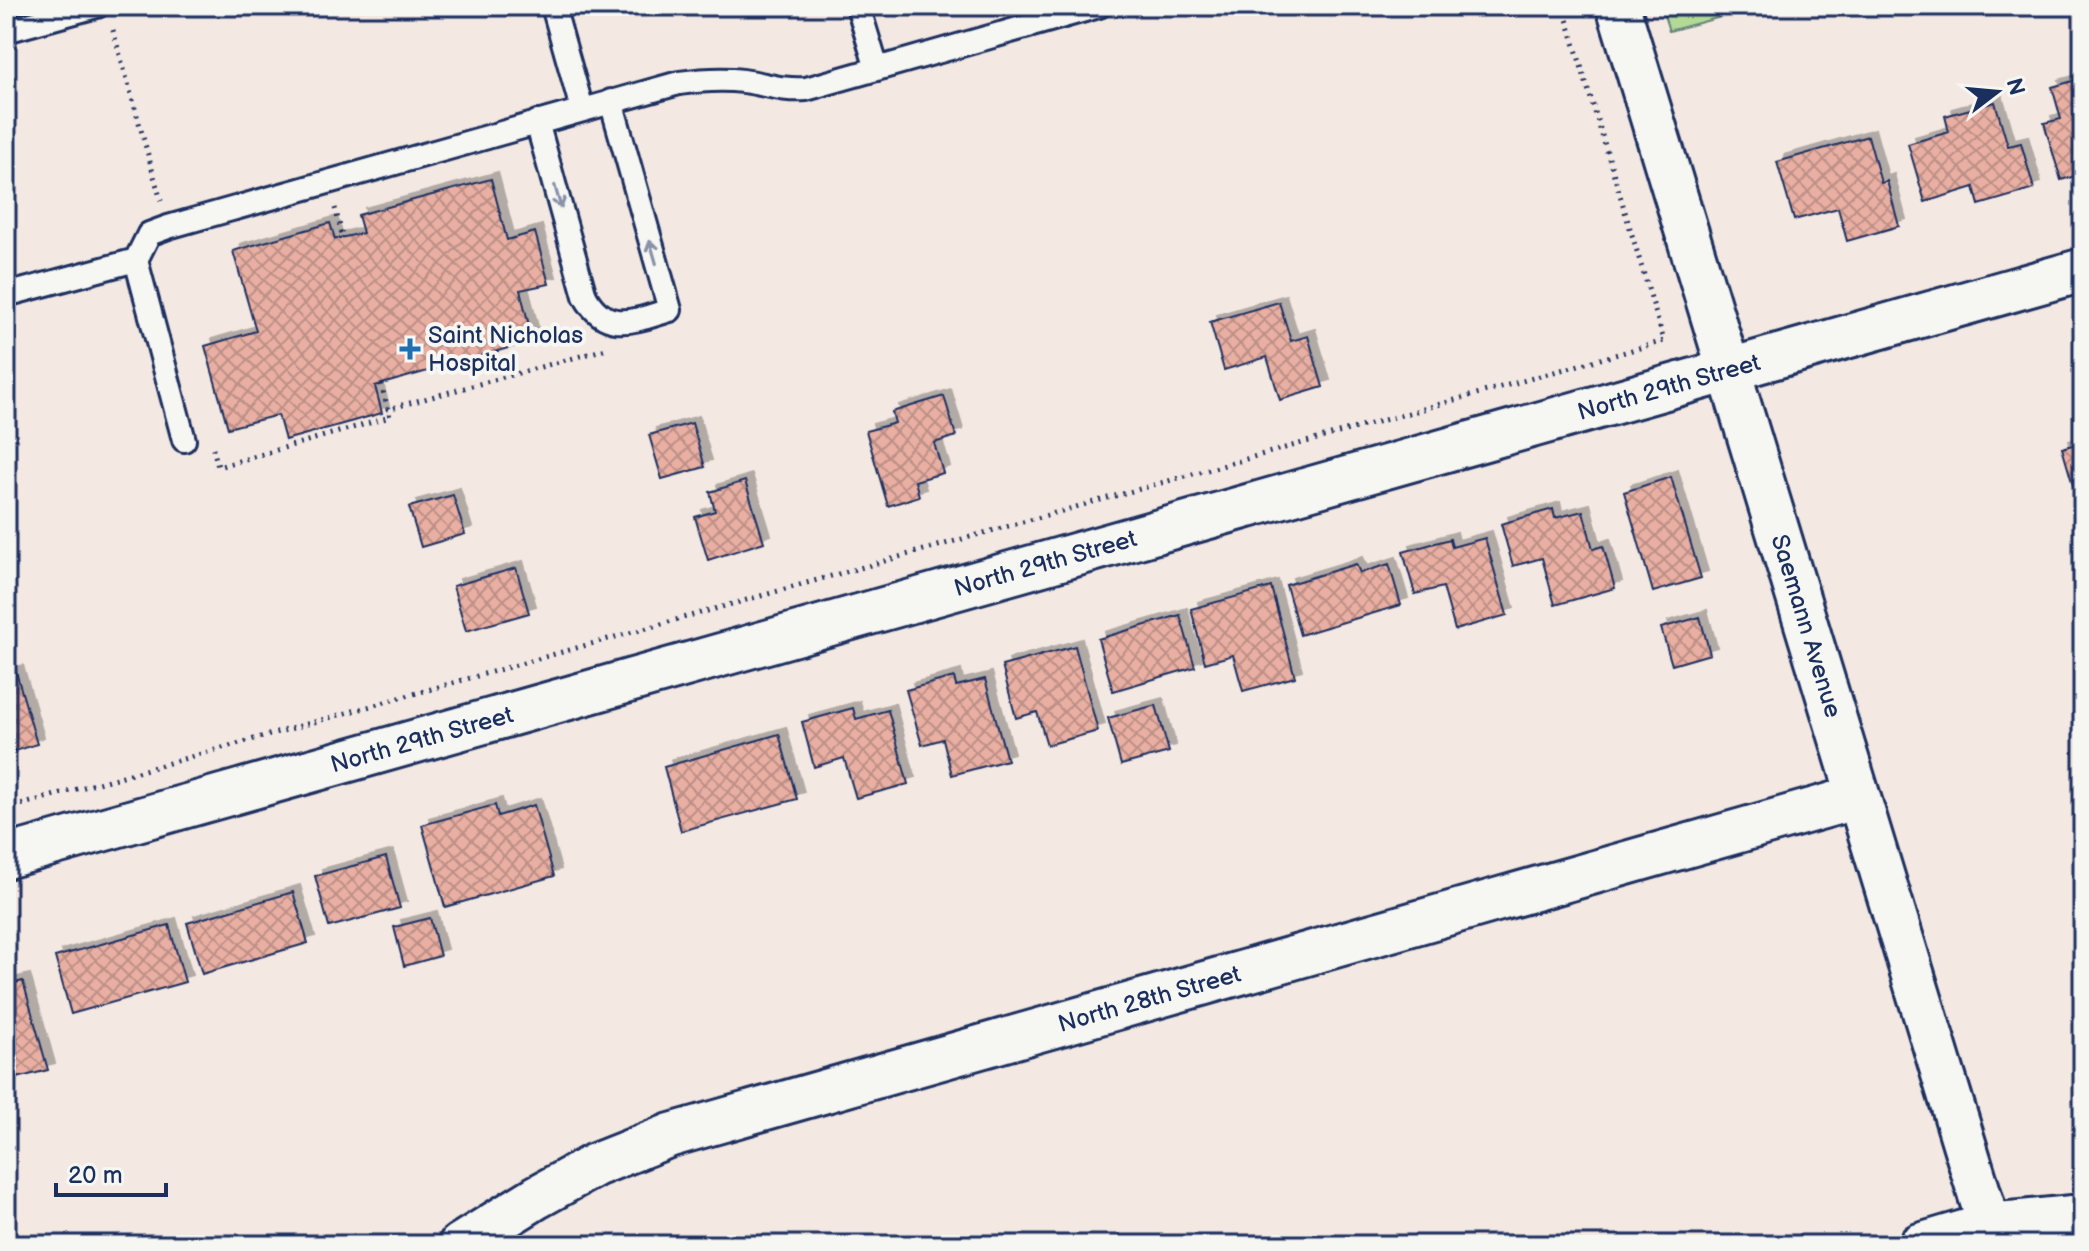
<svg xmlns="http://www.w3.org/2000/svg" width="2089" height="1251" font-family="'Balsamiq Sans',sans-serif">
  <defs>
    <pattern id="park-tufts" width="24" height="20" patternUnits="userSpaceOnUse" patternTransform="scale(2)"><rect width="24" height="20" fill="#b2d996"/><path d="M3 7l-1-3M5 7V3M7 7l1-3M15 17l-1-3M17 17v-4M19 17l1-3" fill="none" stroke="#98bb84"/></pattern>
    <pattern id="building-cross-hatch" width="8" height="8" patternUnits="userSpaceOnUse" patternTransform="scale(2)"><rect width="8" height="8" fill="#e9afa2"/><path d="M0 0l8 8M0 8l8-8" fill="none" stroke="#bc8f87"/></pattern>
    <filter id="shadow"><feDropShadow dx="7" dy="-7" stdDeviation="0" flood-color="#0004"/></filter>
  </defs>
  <rect width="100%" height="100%" fill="#f3e8e2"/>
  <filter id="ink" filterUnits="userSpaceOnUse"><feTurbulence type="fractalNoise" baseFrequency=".0125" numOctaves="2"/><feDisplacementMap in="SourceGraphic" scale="16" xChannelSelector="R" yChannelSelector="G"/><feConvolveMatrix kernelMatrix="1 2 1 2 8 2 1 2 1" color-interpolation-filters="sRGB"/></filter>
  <g filter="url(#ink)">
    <path fill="url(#park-tufts)" stroke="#66847a" stroke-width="2" d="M1661 6H1762L1669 31Z"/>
    <path fill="url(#building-cross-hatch)" stroke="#1b2f5e" stroke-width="2" filter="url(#shadow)" d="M2083 78V174L2061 180 2044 123 2061 119 2052 87Z
      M1995 102 2008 146 2021 143 2034 189 1979 205 1974 187 1925 202 1908 144 1949 132 1945 116Z
      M1868 136 1881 183 1887 181 1899 226 1847 241 1838 208 1794 220 1777 162Z
      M491 179 507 240 535 232 549 284 520 290 533 341 375 386 382 413 285 440 278 415 228 428 205 346 256 331 233 251 330 223 335 239 363 233 358 215Z
      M1279 302 1291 341 1308 336 1323 387 1280 400 1267 357 1224 370 1210 322Z
      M944 396 956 436 934 443 943 473 915 481 919 496 888 506 866 431 895 423 892 412Z
      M692 423 705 467 662 479 649 435Z
      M2083 442V519L2062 448Z
      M1671 477 1701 578 1653 592 1624 492Z
      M745 481 764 542 708 560 695 517 715 511 710 492Z
      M453 495 465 534 421 547 409 507Z
      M1553 509 1555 518 1583 511 1593 549 1603 546 1615 588 1555 605 1542 558 1513 566 1501 524Z
      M1485 538 1507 615 1455 630 1443 587 1415 594 1403 552 1450 539 1452 547Z
      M1356 564 1360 573 1389 564 1401 605 1300 635 1286 585Z
      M516 568 529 613 466 631 453 586Z
      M1271 587 1295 677 1243 691 1233 655 1205 663 1191 609Z
      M1180 615 1195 667 1113 691 1098 639Z
      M1700 617 1710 654 1672 665 1661 628Z
      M1075 646 1098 731 1047 745 1037 712 1016 718 1002 666Z
      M16 672 37 744 6 754V675Z
      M954 677 956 686 985 679 1007 760 952 775 943 739 922 745 906 690Z
      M1156 705 1169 752 1121 765 1108 718Z
      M853 708 856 719 888 710 908 784 856 798 844 758 814 767 802 722Z
      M779 734 797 799 681 831 664 767Z
      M495 805 498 816 534 805 554 876 445 907 422 825Z
      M386 857 400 908 329 927 315 876Z
      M293 892 308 943 202 974 187 923Z
      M430 918 440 956 404 966 394 927Z
      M169 925 185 982 71 1014 55 957Z
      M23 981 48 1070 6 1081V985Z"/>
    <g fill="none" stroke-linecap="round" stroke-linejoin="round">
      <g stroke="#1b2f5e" stroke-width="28">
        <path id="lane" d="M553 6 582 109
          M858 6 877 69
          M6 31 97 6
          M537 122 585 296C606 335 636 320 670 310L611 101
          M6 295 136 260
          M184 440 136 260 149 234 168 227 679 83C700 80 721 78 743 81 766 84 782 91 806 89L1099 6"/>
      </g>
      <g stroke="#1b2f5e" stroke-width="48">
        <g id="street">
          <path id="s1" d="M1618 6 1995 1245"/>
          <path id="s2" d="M6 857 2083 270"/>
          <path id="s3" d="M460 1245 537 1197 595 1165 671 1135 1858 797"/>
          <path d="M1920 1245 1988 1225 2083 1216"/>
        </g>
      </g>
      <path stroke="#1b2f5e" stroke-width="5" stroke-dasharray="2 6" stroke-linecap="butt" d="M113 30 161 201
        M335 208 343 238
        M381 384 388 409 606 349
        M213 448 218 467 390 417 388 409
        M6 809 1664 341 1563 6"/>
      <use href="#lane" stroke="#f6f6f2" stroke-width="22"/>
      <use href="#street" stroke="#f6f6f2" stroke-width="42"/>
    </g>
    <defs><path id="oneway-shaft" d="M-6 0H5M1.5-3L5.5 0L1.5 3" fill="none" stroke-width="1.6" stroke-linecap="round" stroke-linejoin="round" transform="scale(2)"/></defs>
    <g stroke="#8892a8">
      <use href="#oneway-shaft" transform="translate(558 197) rotate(74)"/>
      <use href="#oneway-shaft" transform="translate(653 252) rotate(-106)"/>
    </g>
  </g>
  <path fill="#1f6fb2" stroke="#f6f6f2" stroke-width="3" d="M406 337h8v8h8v8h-8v8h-8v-8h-8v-8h8z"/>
  <g text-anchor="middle" stroke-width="8" stroke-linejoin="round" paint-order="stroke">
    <g font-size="24" fill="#1b2f5e" stroke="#f6f6f2" text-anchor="start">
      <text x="428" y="343">Saint Nicholas<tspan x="428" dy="28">Hospital</tspan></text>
    </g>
    <g font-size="24" fill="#1b2f5e" stroke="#f6f6f2">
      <text dy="8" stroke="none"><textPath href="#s2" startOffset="1728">North 29th Street</textPath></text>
      <text dy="8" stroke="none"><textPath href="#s2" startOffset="1080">North 29th Street</textPath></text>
      <text dy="8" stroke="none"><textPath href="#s1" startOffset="648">Saemann Avenue</textPath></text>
      <text dy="8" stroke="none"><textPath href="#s2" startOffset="432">North 29th Street</textPath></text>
      <text dy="8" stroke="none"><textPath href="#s3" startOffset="736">North 28th Street</textPath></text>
    </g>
  </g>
  <rect width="2089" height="1251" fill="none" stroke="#f6f6f2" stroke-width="32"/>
  <rect x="16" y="16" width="2057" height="1219" fill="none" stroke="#1b2f5e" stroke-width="3" filter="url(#ink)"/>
  <g transform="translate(1997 92) rotate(74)" stroke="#f6f6f2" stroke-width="6" paint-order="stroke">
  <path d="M0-6L14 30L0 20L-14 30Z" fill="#1b2f5e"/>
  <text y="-12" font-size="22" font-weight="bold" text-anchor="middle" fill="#1b2f5e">N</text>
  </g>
  <path d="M56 1183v12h110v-12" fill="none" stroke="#1b2f5e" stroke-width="4"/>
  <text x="68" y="1183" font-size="24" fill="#1b2f5e" stroke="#f6f6f2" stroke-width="6" paint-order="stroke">20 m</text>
</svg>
